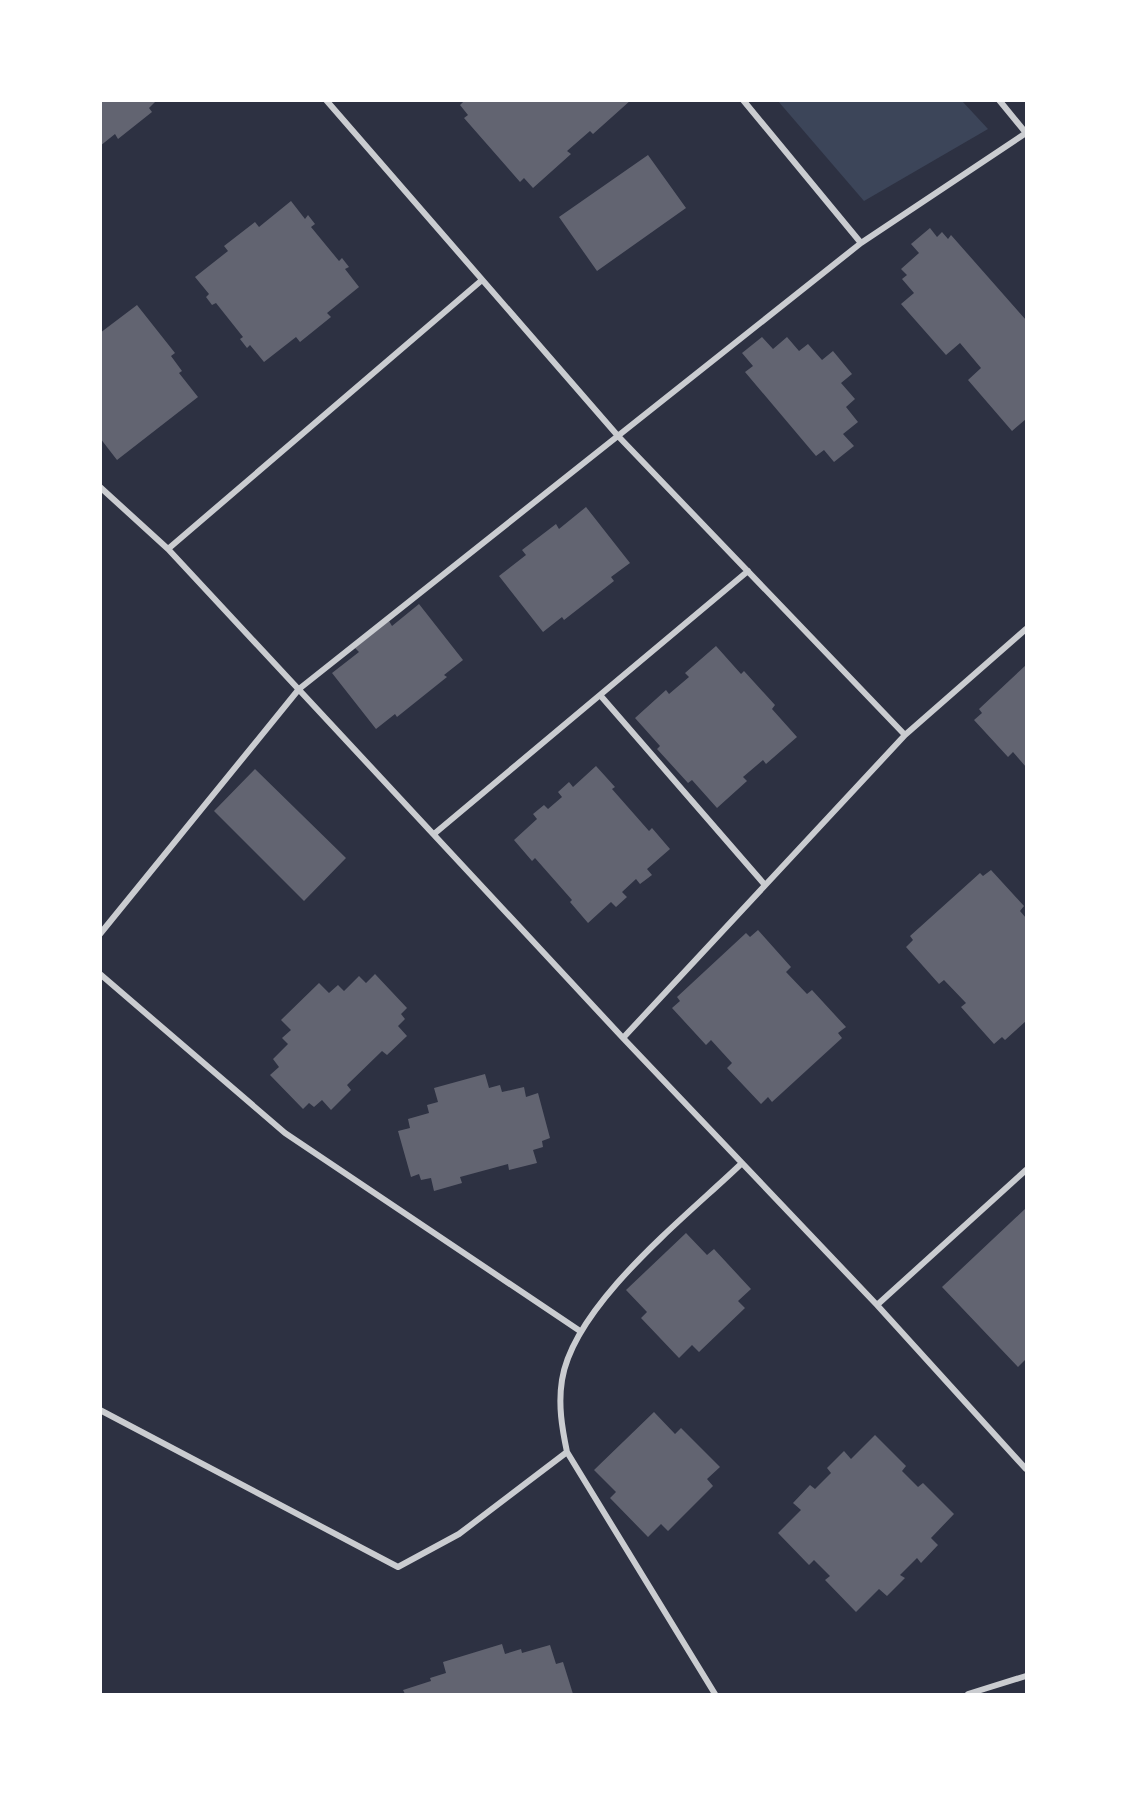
<svg xmlns="http://www.w3.org/2000/svg" width="1127" height="1795" font-family="'Alegreya Sans',sans-serif">
  <rect width="100%" height="100%" fill="#2d3142"/>
  <path fill="#3c4559" d="M778 101H962L988 129 864 201Z"/>
  <path fill="#626471" d="M100 100H157L149 108 152 112 118 139 115 134 100 146Z
    M465 100H631L593 134 590 131 567 151 571 154 533 188 524 178 520 182 464 118 468 115 460 105Z
    M648 155 686 208 597 271 559 217Z
    M291 201 305 219 308 215 315 224 311 227 339 261 342 258 349 267 345 269 359 287 327 313 331 317 300 342 296 337 264 362 250 345 247 348 240 339 243 337 216 303 212 305 206 297 209 294 195 277 228 251 224 246 255 222 259 227Z
    M930 228 937 237 942 232 948 239 951 235 1026 320V419L1012 431 968 380 981 368 960 343 946 355 901 304 914 293 902 279 907 275 901 269 919 253 911 244Z
    M137 305 175 353 171 356 182 371 179 373 198 397 117 460 100 438V333Z
    M762 337 773 349 787 337 799 351 808 344 822 360 833 351 852 374 841 383 855 399 846 407 858 422 843 434 854 446 834 462 824 450 816 456 745 372 753 366 742 353Z
    M586 507 630 563 611 577 614 581 564 620 562 617 543 632 499 576 526 555 522 550 556 524 559 529Z
    M419 604 463 660 444 675 447 677 397 717 395 714 376 729 332 673 359 652 355 648 389 621 392 626Z
    M716 646 741 674 744 671 775 705 772 709 797 737 766 764 763 760 743 777 747 781 717 808 692 780 688 783 657 749 660 746 635 718 666 690 669 694 689 677 685 673Z
    M1026 665V767L1013 752 1008 757 974 720 982 713 979 709Z
    M596 766 615 787 612 789 649 831 652 828 670 849 647 869 652 875 640 884 636 879 622 892 627 897 616 907 611 902 588 923 570 902 572 900 535 858 532 861 514 840 537 819 533 814 544 805 548 809 562 797 558 792 569 782 573 787Z
    M255 769 346 858 304 901 214 811Z
    M991 870 1024 906 1020 911 1026 918V1021L1005 1040 1002 1037 994 1044 961 1007 966 1003 944 980 939 984 906 947 913 940 910 936 980 873 983 876Z
    M758 930 791 967 786 972 807 994 812 990 846 1027 838 1033 842 1038 772 1102 768 1097 761 1104 727 1068 732 1063 711 1040 706 1045 672 1008 680 1001 677 997 746 933 750 937Z
    M375 974 407 1008 401 1014 405 1019 398 1026 407 1036 387 1055 382 1051 347 1085 351 1090 331 1110 322 1100 314 1107 309 1103 303 1109 270 1075 279 1067 273 1059 288 1044 282 1038 291 1030 281 1020 319 983 329 993 338 985 344 991 359 976 366 983Z
    M485 1074 489 1088 500 1085 502 1092 524 1087 526 1097 538 1093 550 1138 542 1141 543 1147 533 1150 537 1163 509 1170 508 1164 460 1177 462 1183 434 1191 431 1178 421 1180 419 1174 411 1177 398 1131 410 1128 408 1119 429 1113 427 1105 438 1102 434 1088Z
    M1026 1208V1359L1018 1367 942 1287Z
    M686 1233 707 1255 714 1249 751 1289 738 1301 745 1308 699 1352 692 1345 679 1358 641 1318 647 1312 626 1290Z
    M654 1412 675 1434 681 1428 720 1467 707 1479 713 1486 668 1531 661 1524 648 1537 610 1498 616 1492 594 1470Z
    M875 1435 906 1466 902 1471 918 1487 923 1483 954 1514 931 1538 938 1545 921 1563 917 1558 900 1575 905 1578 887 1596 879 1589 856 1612 825 1580 830 1576 814 1560 809 1565 778 1533 801 1510 793 1503 810 1485 815 1489 831 1473 827 1468 844 1451 851 1459Z
    M502 1644 505 1654 521 1649 522 1653 550 1645 556 1664 563 1662 573 1694H405L403 1690 431 1681 430 1678 446 1673 443 1662Z"/>
  <g fill="none" stroke-linecap="round" stroke-linejoin="round">
    <path stroke="#caccd0" stroke-width="6" d="M326 100 618 436 905 735
      M743 100 861 243
      M999 100 1026 133
      M100 487 168 549 623 1038 877 1305 1026 1469
      M168 549 482 280
      M600 695 765 885
      M434 834 748 571
      M100 934 299 689 861 243 1026 133
      M100 974 285 1133 580 1331
      M623 1038 905 735 1026 629
      M877 1305 1026 1170
      M100 1410 398 1567 459 1534 567 1452
      M715 1694 567 1452C562 1428 558 1405 562 1380 574 1304 687 1216 742 1163
      M968 1694 1026 1676"/>
  </g>
  <rect width="1127" height="1795" fill="none" stroke="#ffffff" stroke-width="204"/>
</svg>
